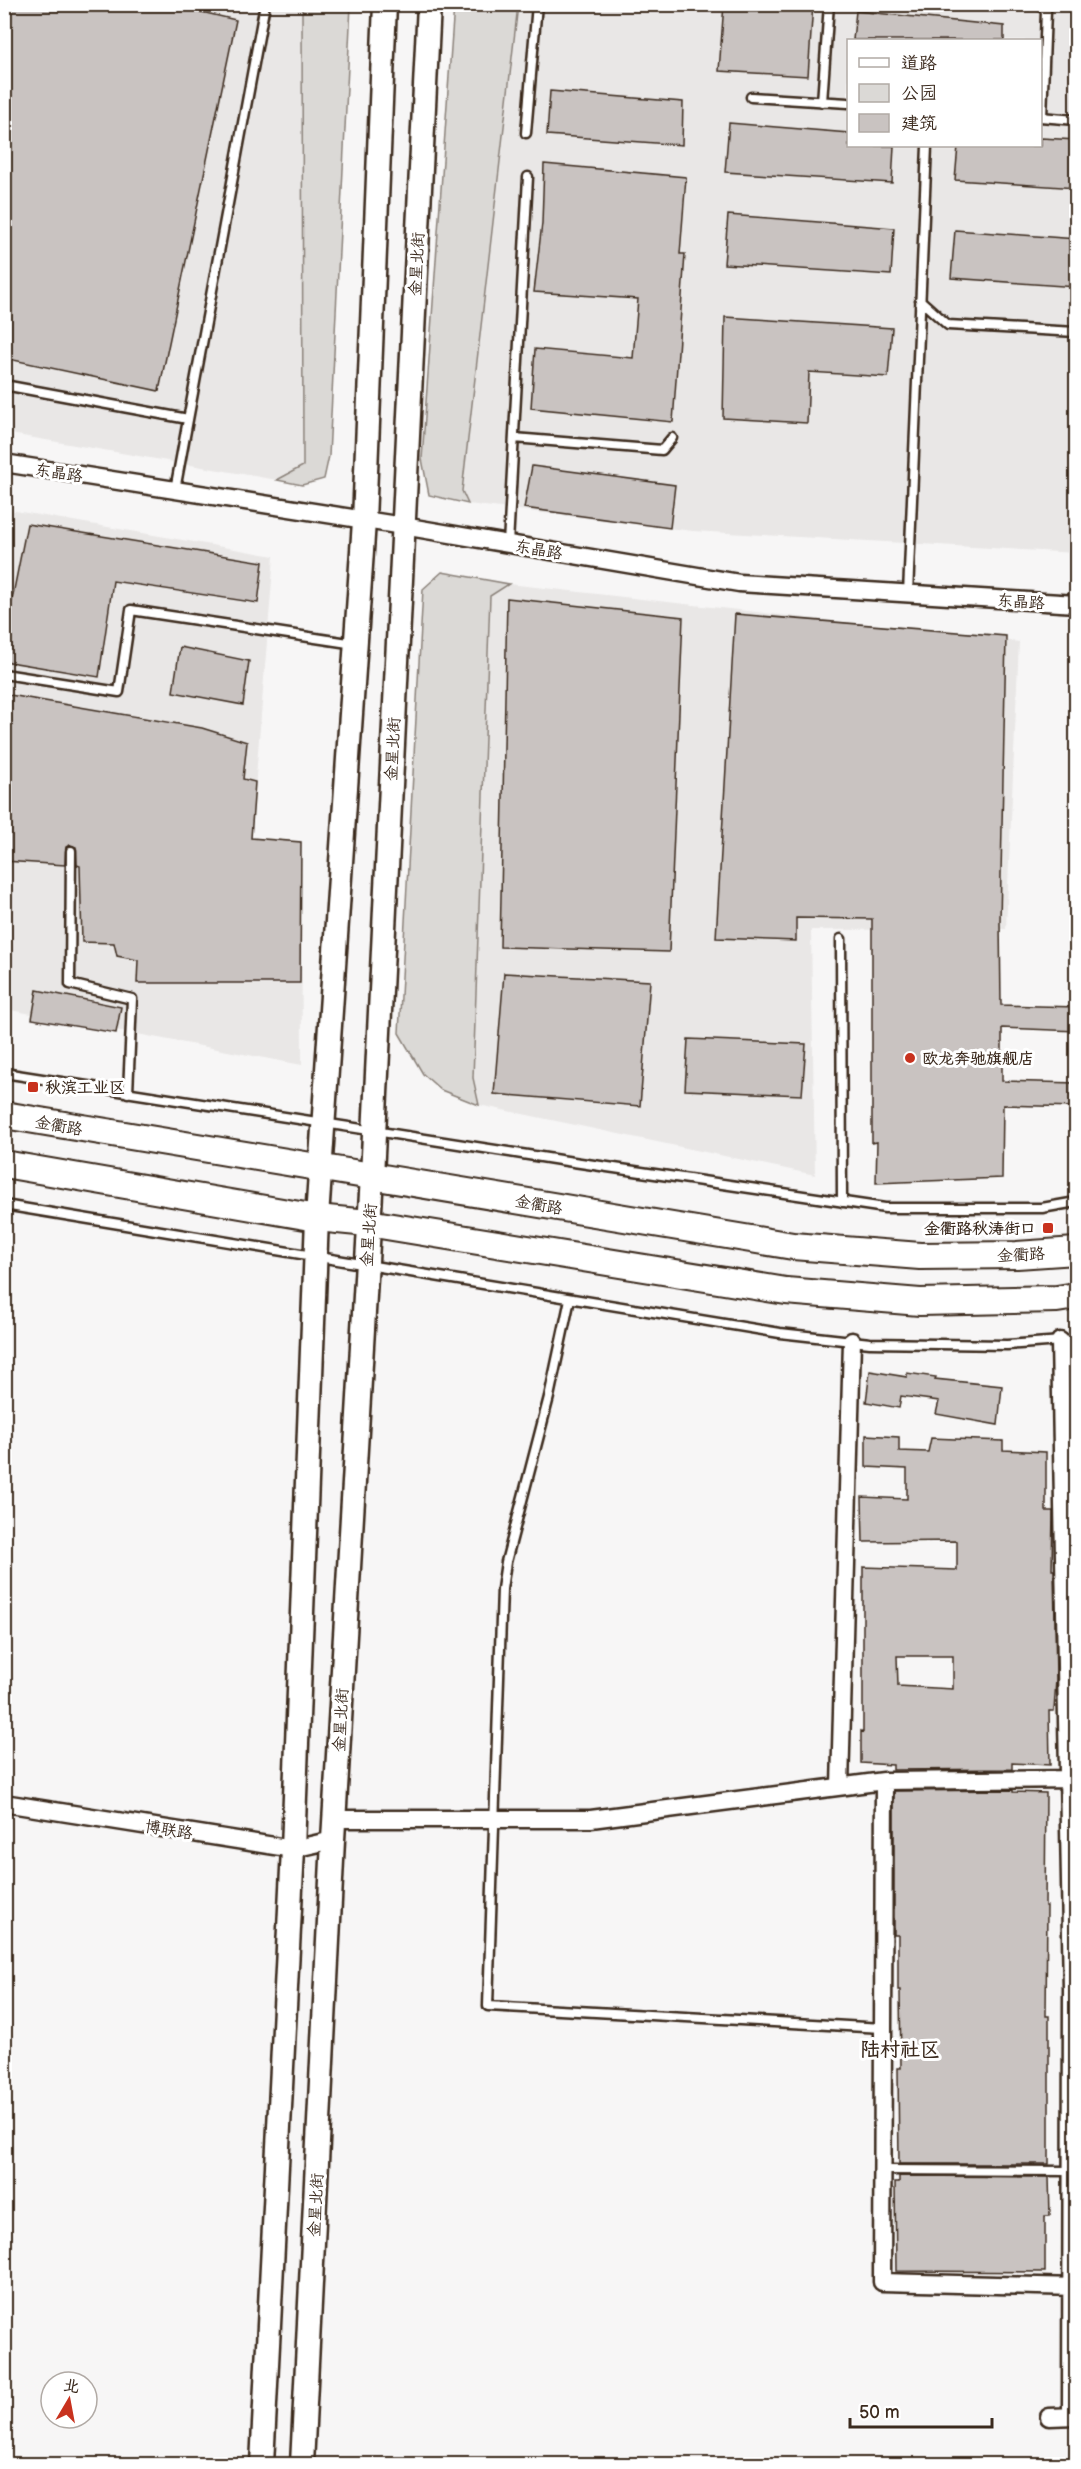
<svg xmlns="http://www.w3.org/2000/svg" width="1081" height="2469" font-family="'Balsamiq Sans','LXGW WenKai TC',sans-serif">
  <rect width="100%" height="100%" fill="#f7f6f6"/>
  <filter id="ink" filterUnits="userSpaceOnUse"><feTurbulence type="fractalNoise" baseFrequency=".0167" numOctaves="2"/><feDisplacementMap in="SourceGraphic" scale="12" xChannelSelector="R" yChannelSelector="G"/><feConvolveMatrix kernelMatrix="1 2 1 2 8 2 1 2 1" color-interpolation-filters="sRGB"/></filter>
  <g filter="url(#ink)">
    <path fill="#e9e7e6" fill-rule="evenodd" d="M4 5H302L303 467 277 480 5 433Z
      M518 5H1076V553L693 531 468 504 462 492ZM848 40H1040V146H848Z
      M4 509 274 556 251 838 301 842 302 1065 5 1009Z
      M509 584 1019 642 1006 929 811 930 815 1175 479 1105 473 1078 490 596Z"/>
    <path fill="#dbd9d6" stroke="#8b827a" stroke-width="1.5" d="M302 5H351L329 456 324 479 302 485 277 480 303 466Z
      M454 5H518L462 491 468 504 429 495 422 459Z
      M442 572 509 584 490 596 473 1078 479 1105 441 1090 423 1074 399 1033 423 589Z"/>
    <path fill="#c9c3c1" stroke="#3b2a1e" stroke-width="1.5" fill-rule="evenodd" d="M4 4H167L236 20 159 391 4 358Z
      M724 4H813L808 76 719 71Z
      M856 11 1004 26V40H853Z
      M550 91 683 102 682 145 547 135Z
      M729 123 849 133V146H894L892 183 725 172Z
      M1041 138 1077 140V188L955 180 958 146H1041Z
      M544 164 686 177 680 254H685L673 422 531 408 535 349 633 358 638 299 534 292 542 223Z
      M728 215 894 228 891 275 724 264Z
      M955 230 1077 239V287L951 278Z
      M725 317 892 328 888 377 809 372 807 423 723 418Z
      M532 466 675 485 670 528 524 508Z
      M27 524 263 562 258 603 113 581 99 677 4 661V640Z
      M507 598 683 617 669 952 500 947Z
      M735 614 1006 636 1000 921 1001 1005 1077 1007V1031L1002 1028V1081L1077 1083V1107L1003 1105 1002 1178 876 1183 877 1142 872 1143V919L796 918V941L716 938Z
      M180 647 249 661 243 705 173 692Z
      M4 694 202 728 247 742 243 779 255 782 251 838 301 842 300 983H137L138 960 117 956 114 943 82 942 80 866 77 865 76 847 70 845 66 847 65 865 4 861Z
      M504 973 650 981 640 1106 494 1094Z
      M37 990 121 1007 116 1033 32 1019Z
      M688 1039 806 1044 802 1095 685 1090Z
      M870 1371 907 1377V1373L936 1377 935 1379 1002 1386 998 1425 936 1414 939 1401 901 1396 899 1408 866 1402Z
      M866 1435 899 1437V1451L928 1452 931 1438 1003 1441V1450L1046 1452V1511H1053L1052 1570H1054L1056 1679 1054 1711H1049L1050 1765 1012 1763V1769L893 1770V1765L861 1763V1731L863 1732V1567L957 1570V1541L863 1542 862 1497 907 1499V1469L866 1467ZM897 1656H953V1689L898 1686Z
      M1013 1790V1792L1046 1793 1045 1906H1047L1046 2016H1049V2164H899L898 2068H901L900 1990H898V1935H894V1791Z
      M899 2176 1049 2177 1050 2216H1045V2272L896 2271 895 2182H899Z"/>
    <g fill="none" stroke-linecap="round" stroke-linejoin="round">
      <g stroke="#3b2a1e" stroke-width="13">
        <path id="lane" d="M1039 4 1046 11 1042 117
          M751 97 848 103
          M822 102 829 4
          M1040 117 1076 120
          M526 133 537 4
          M920 300 948 325 1076 332
          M4 385 188 419
          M514 438 662 450 672 438
          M175 490 265 4
          M508 544 528 177
          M908 594 927 146
          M4 674 119 692 131 610 355 644
          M71 851 70 984 132 999 128 1093
          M841 939 842 1202
          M4 1073 560 1160 885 1208H1042L1076 1202
          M4 1205 780 1333 870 1343 1007 1345 1076 1340
          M570 1299 549 1397 506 1562 502 1589 488 2006 883 2028
          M1061 1436H1076
          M883 2170 1073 2171"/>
      </g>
      <g stroke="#3b2a1e" stroke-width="21">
        <path id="street" d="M4 463 403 526 739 583 1076 604
          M1060 1341 1072 1989 1071 2416
          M884 1781 882 2282 1076 2287
          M840 1786 852 1341
          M4 1803 293 1849 333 1840
          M335 1819H591L884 1781 1076 1779
          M1049 2417 1076 2416"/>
      </g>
      <g stroke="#3b2a1e" stroke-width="27">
        <path id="secondary" d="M262 2464 293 1849 317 1218 364 521 385 4
          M302 2464 333 1840 372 1176 429 4"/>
      </g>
      <g stroke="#3b2a1e" stroke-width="30">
        <path id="primary" d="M4 1115 793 1246 920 1256 1017 1255 1076 1251
          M4 1164 317 1218 368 1223 786 1291 920 1302 1057 1299 1076 1296"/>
      </g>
      <use href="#lane" stroke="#fff" stroke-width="8"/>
      <use href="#street" stroke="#fff" stroke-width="16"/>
      <use href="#secondary" stroke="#fff" stroke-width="22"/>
      <use href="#primary" stroke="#fff" stroke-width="26"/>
    </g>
  </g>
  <g fill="#c8321e" stroke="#fff" stroke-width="2">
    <circle cx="910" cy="1058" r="6"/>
    <rect x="27" y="1081" width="12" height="12" rx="3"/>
    <rect x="1042" y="1222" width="12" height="12" rx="3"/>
  </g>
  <g text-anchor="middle" stroke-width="6" stroke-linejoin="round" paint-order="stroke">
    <g font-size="16" fill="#3b2a1e" stroke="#fff">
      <text transform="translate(416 264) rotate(-87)" y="6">金星北街</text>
      <text transform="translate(59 472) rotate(9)" y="6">东晶路</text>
      <text transform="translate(539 549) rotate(10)" y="6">东晶路</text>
      <text transform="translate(1021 601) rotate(4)" y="6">东晶路</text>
      <text transform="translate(392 749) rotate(-87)" y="6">金星北街</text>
      <text transform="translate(59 1125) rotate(10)" y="6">金衢路</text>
      <text transform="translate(539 1204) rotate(10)" y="6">金衢路</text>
      <text transform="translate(368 1235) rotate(-86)" y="6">金星北街</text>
      <text transform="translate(1021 1254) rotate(-3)" y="6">金衢路</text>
      <text transform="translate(340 1720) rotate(-87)" y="6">金星北街</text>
      <text transform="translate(169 1829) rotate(9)" y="6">博联路</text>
      <text transform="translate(315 2205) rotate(-87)" y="6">金星北街</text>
    </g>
    <g font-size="16" font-weight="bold" fill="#3b2a1e" stroke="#fff" text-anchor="start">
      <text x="922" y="1064">欧龙奔驰旗舰店</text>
      <text x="45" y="1093">秋滨工业区</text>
      <text x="1036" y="1234" text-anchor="end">金衢路秋涛街口</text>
    </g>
    <g font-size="20" font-weight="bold" fill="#3b2a1e" stroke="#fff">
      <text x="900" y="2056">陆村社区</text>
    </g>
  </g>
  <rect width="1081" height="2469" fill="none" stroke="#fff" stroke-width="24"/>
  <rect x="12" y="12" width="1057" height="2445" fill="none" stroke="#3b2a1e" stroke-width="2" filter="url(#ink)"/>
  <rect x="847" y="39" width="195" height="108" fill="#ffffff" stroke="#b1aaa5" stroke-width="1.5"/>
  <rect x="859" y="58" width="30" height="9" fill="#ffffff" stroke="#b1aaa5" stroke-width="1.5"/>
  <text x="901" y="69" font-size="18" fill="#3b2a1e">道路</text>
  <rect x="859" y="84" width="30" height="18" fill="#dbd9d6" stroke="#b1aaa5" stroke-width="1.5"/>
  <text x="901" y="99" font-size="18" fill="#3b2a1e">公园</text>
  <rect x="859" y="114" width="30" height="18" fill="#c9c3c1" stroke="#b1aaa5" stroke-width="1.5"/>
  <text x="901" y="129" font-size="18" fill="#3b2a1e">建筑</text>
  <g transform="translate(69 2400) rotate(10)"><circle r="28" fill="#ffffff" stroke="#b1aaa5" stroke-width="1.5"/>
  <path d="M0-4.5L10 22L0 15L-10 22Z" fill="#c8321e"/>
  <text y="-9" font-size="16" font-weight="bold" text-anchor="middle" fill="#3b2a1e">北</text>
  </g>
  <path d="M850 2418v9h142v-9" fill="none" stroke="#3b2a1e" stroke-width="3"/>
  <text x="859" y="2418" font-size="18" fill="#3b2a1e" stroke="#ffffff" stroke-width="4.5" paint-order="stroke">50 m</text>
</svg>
